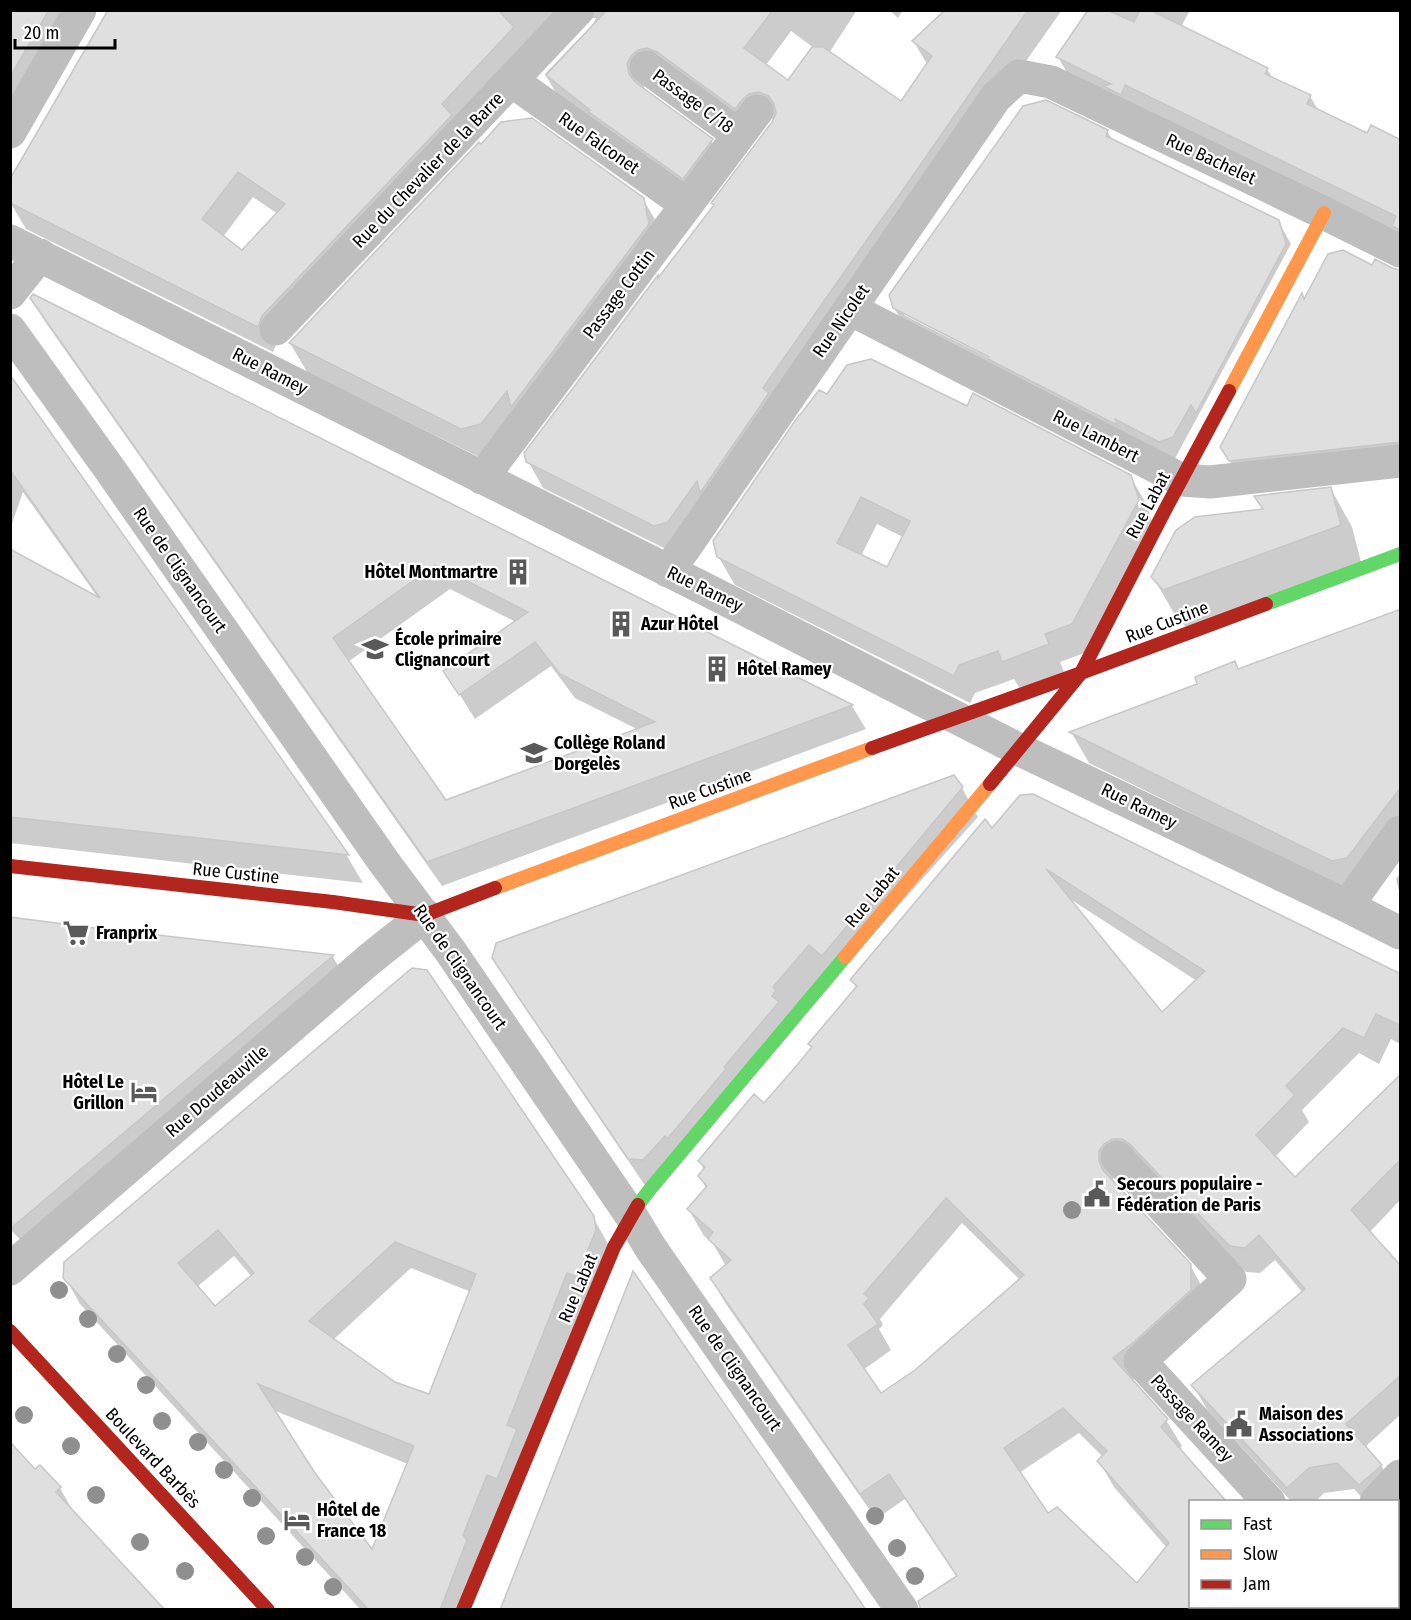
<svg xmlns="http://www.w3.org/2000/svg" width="1411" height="1620" font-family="'Fira Sans Condensed',sans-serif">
  <rect width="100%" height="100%" fill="#fff"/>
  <path fill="#0003" fill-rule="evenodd" d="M10 10H80L10 132Z
    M341 10H857L829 53 901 103 927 64 914 42 947 10H1062L779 412 670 551 543 488 528 461 659 280 715 206 775 118 764 120 757 126 646 82 643 90 711 140 727 166 698 204 560 100 545 74 593 24 596 18H589L277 342 273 352 26 229 10 202ZM791 31 814 48 788 82 766 65ZM253 197 278 214 242 253 223 237Z
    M889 10H903L898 18Z
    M1089 10H1190L1181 27 1267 69 1273 79 1310 96 1319 112 1367 135 1400 141V238L1073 83 1058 57Z
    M1107 131 1113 141 1278 221 1291 244 1172 464 907 330 894 308ZM904 312 996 359 995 361 904 315Z
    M643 199 660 228 479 457 307 372 290 343Z
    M1373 267 1400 271V468L1237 474 1222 447 1302 296 1305 301Z
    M34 296 852 706 866 729 442 886 46 323 31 298ZM450 589 516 622 445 671 475 719 551 666 575 698 639 730 445 802 348 662Z
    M10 378 347 856 363 883 10 843V551L99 599 23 492 10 529Z
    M827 396 968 408 1130 476 1147 505 1154 529 1087 652 1060 662 1064 672 1020 689 1014 679 975 693 970 703 735 585 718 556ZM1136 498H1140L1142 507 1139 508ZM877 524 903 537 887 569 861 556Z
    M1331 489 1352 527 1361 562 1186 627 1175 615 1153 577 1264 510 1256 497Z
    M1400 610V842L1351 892 1089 763 1071 732Z
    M962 788 978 817 646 1187 510 986 494 957Z
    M992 831 1400 975V1044L1391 1039 1379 1064 1359 1053 1302 1110 1309 1122 1275 1157 1295 1179 1400 1077V1200L1369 1233 1400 1269V1415L1365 1447 1381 1465 1396 1491 1366 1502 1354 1489 1324 1493 1315 1502H1292L1208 1411 1193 1385 1303 1293 1275 1260 1260 1273 1246 1272 1205 1231 1118 1170 1113 1179V1183L1190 1265 1205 1292 1149 1366 1132 1381 1166 1420 1182 1446 1179 1449 1190 1502V1606H1229L1226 1610H939L957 1577 905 1499 876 1519 726 1304 711 1278 726 1266 712 1242 704 1236 689 1210 706 1188 699 1176 704 1170 700 1162 764 1106 812 1049 809 1044 857 989 852 980ZM1070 899 1197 981 1162 1014ZM962 1223 1020 1280 916 1371 881 1395 863 1370 891 1350 879 1329 883 1325 880 1319ZM1079 1433 1103 1457 1099 1461 1114 1487 1167 1548 1137 1585 1048 1515 1019 1473Z
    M1400 874V895L1396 879Z
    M10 919 333 957 349 985 26 1246 10 1229Z
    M412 969 593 1217 608 1244 465 1610H361L80 1304 65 1277ZM234 1256 252 1277 214 1308 197 1287ZM411 1268 471 1292 430 1396 394 1383 333 1340ZM273 1410 408 1464 373 1552 314 1474Z
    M35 1471 60 1488 74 1513Z
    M1400 1520V1610H1322L1324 1606H1398V1523Z"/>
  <path fill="#dfdfdf" stroke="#c7c7c7" stroke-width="1.5" fill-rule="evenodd" d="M10 10H49L10 77Z
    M108 10H498L514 27 442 104 452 115 262 316 258 327 10 203V179ZM238 172 285 204 242 250 202 219Z
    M607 10H773L744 48 788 80 812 47H823L901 101 932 56 912 41 945 10H1028L898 197 878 224 763 388 769 393 700 493 697 481 668 522 654 526 526 462 524 453 658 275V278L714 205 711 203 772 122 776 113 774 104 769 96 759 92 749 94 742 100 735 109 657 52 647 48 638 50 631 56 627 64 629 74 635 82 713 139 683 179 586 110H590L546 75Z
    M1088 10H1107L1134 22 1140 10H1150L1268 68 1265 74 1311 95 1307 104 1367 133 1371 125 1401 140V230L1392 226 1396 216 1125 85 1121 95 1103 86 1111 84 1056 57Z
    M1046 100 1108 130 1106 136 1279 220 1286 244 1196 413 1191 405 1173 437 1159 442 1115 419 1117 425 988 359 989 357 893 308 889 295 1023 106Z
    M532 118 644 198 649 224 511 407 507 391 481 424 461 429 289 343 479 142 481 144 501 122Z
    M1343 250 1372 265 1375 259 1392 268 1401 270V442L1229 461 1220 447 1302 293 1304 299 1328 254Z
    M33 294 444 500 853 705 427 862 30 298ZM435 565 528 612 443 671 459 695 535 642 560 674 655 722 446 800 333 638Z
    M871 359 967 406 973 393 1131 475 1139 500 1072 624 1045 634 1049 644 1002 662 998 651 959 665 954 676 717 557 713 541 799 415H800L819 390 827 394 847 365ZM861 497 910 521 887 567 837 543Z
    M10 375 236 694 349 855 10 817V549L100 598 10 470Z
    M1331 487 1341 525 1163 590 1151 577 1176 530 1195 517 1263 509 1254 496Z
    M1401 609V787L1347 858 1332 861 1069 732 1197 684 1195 677 1235 661 1238 669Z
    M954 775 963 787 822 956 809 945 773 987 776 990 772 996 779 1002 724 1067 726 1069 668 1138 665 1136 643 1160 628 1159 492 958 496 943Z
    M1033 794 1401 974V1026L1376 1014 1364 1038 1343 1028 1286 1086 1295 1095 1256 1135 1295 1177 1401 1074V1159L1351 1210 1401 1266V1375L1346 1424 1382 1465 1359 1485 1337 1463 1309 1468 1287 1488 1191 1385 1305 1289 1259 1235 1245 1248 1230 1246 1191 1207V1209L1130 1144 1122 1139H1112L1104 1144 1099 1151V1161L1103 1170 1191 1264V1290L1135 1341 1113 1358 1168 1419 1161 1427 1227 1502H1191V1610H921L918 1601 957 1576 889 1474 860 1494 710 1278 731 1260 708 1239 713 1232 687 1209 707 1186 698 1176 705 1167 698 1161 754 1094 764 1103 792 1071 812 1047 808 1044 857 986 850 980 985 819 992 828 1020 795ZM1046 869 1205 971 1162 1012ZM946 1198 1024 1275 915 1370 881 1393 848 1345 878 1324 864 1304 869 1298 864 1294ZM1063 1408 1107 1451 1097 1461 1169 1543 1137 1583 1057 1507 1048 1513 1004 1448Z
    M10 917 87 927 334 955 10 1229Z
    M412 968 427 970 594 1216 596 1230 577 1277 567 1273 507 1425 517 1429 497 1479 487 1475 463 1535 467 1540 440 1610H369L63 1278 64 1262ZM218 1230 254 1273 215 1306 178 1263ZM395 1242 476 1274 429 1394 395 1382 309 1321ZM258 1384 414 1446 372 1549 315 1473Z
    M633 1271 852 1589 866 1610H500Z
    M10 1442 35 1469 40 1465 61 1487 56 1492 165 1610H10Z"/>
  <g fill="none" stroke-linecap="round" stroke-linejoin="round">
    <path stroke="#bebebe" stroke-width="33" d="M646 67 739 135
      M512 81 686 204
      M10 132 80 10
      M10 241 709 591 1018 749 1347 906 1400 933
      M10 293 40 255
      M850 309 1182 480 1210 482 1400 461
      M276 329 578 10
      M10 330 111 471 384 862 451 952 632 1217 650 1247 902 1610
      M482 478 757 111
      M668 571 686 546 996 97 1019 76 1051 82 1324 213 1400 251
      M1347 906 1400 832
      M1117 1157 1230 1279 1140 1361 1269 1502
      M10 1269 371 958 425 915
      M1376 1502 1400 1476
      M1278 1610 1280 1606"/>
    <path stroke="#63d668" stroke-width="14" d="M1266 604 1400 554
      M638 1205 651 1188 845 957"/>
    <path stroke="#ff974d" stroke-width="14" d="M1229 391 1324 213
      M495 888 872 748
      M845 957 990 784"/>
    <path stroke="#b3261e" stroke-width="14" d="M872 748 1081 673 1266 604
      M990 784 1081 673 1165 510 1229 391
      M10 866 333 902 425 915 495 888
      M10 1331 268 1610
      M463 1610 614 1247 638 1205"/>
  </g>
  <g fill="#8f8f8f">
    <circle cx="1072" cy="1210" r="9"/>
    <circle cx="59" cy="1290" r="9"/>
    <circle cx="88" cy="1319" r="9"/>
    <circle cx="117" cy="1354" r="9"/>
    <circle cx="146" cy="1385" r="9"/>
    <circle cx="24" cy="1415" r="9"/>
    <circle cx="162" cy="1421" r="9"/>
    <circle cx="198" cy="1442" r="9"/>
    <circle cx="71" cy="1446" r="9"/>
    <circle cx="224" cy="1470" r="9"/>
    <circle cx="96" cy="1495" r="9"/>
    <circle cx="252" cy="1498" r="9"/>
    <circle cx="875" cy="1516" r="9"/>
    <circle cx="266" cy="1536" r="9"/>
    <circle cx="140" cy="1542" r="9"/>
    <circle cx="897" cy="1548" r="9"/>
    <circle cx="305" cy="1557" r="9"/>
    <circle cx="185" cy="1571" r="9"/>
    <circle cx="915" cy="1576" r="9"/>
    <circle cx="333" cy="1587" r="9"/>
  </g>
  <defs>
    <g id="building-bare" transform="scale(2.07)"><path d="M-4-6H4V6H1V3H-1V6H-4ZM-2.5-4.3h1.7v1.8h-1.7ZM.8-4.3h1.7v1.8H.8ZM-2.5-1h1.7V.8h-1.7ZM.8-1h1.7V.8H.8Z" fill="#595959" stroke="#fff" stroke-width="2.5" paint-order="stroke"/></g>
    <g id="school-bare" transform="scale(2.07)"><path d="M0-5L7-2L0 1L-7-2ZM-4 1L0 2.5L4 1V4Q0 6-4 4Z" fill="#595959" stroke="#fff" stroke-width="2.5" paint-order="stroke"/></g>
    <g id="supermarket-bare" transform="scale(2.07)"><path d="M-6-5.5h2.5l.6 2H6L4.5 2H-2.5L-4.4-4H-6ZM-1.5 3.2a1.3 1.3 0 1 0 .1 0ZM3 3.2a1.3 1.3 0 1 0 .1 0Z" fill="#595959" stroke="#fff" stroke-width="2.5" paint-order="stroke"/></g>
    <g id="hotel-bare" transform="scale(2.07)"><path d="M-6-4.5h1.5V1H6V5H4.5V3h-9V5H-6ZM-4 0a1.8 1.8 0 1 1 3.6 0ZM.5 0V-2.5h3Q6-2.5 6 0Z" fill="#595959" stroke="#fff" stroke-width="2.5" paint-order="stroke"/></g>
    <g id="civic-bare" transform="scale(2.07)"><path d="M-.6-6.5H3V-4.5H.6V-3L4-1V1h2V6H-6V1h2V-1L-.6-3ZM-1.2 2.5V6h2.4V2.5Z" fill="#595959" stroke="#fff" stroke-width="2.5" paint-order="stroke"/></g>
  </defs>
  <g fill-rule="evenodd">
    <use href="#building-bare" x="518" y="572"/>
    <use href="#building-bare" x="621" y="624"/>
    <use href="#school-bare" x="375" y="649"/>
    <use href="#building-bare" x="717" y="669"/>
    <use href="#school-bare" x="534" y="753"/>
    <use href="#supermarket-bare" x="76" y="933"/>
    <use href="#hotel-bare" x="144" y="1092"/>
    <use href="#civic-bare" x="1097" y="1194"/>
    <use href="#civic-bare" x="1239" y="1424"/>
    <use href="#hotel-bare" x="297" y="1520"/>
  </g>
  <g text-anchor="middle" stroke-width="4.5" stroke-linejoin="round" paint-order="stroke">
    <g font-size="18" fill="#000" stroke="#fff">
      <text transform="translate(693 101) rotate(36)" y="6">Passage C/18</text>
      <text transform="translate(599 143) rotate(35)" y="6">Rue Falconet</text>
      <text transform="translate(1211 159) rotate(25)" y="6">Rue Bachelet</text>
      <text transform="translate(428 170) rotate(-46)" y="6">Rue du Chevalier de la Barre</text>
      <text transform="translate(619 294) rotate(-53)" y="6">Passage Cottin</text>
      <text transform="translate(841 321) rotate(-55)" y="6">Rue Nicolet</text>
      <text transform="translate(270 371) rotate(27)" y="6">Rue Ramey</text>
      <text transform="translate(1096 436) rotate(27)" y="6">Rue Lambert</text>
      <text transform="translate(1148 505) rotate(-62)" y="6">Rue Labat</text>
      <text transform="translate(180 570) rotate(55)" y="6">Rue de Clignancourt</text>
      <text transform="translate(705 589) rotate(26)" y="6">Rue Ramey</text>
      <text transform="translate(1167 622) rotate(-21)" y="6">Rue Custine</text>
      <text transform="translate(710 789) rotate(-20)" y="6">Rue Custine</text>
      <text transform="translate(1139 806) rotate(26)" y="6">Rue Ramey</text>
      <text transform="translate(236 873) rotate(6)" y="6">Rue Custine</text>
      <text transform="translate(872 897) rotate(-50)" y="6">Rue Labat</text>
      <text transform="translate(460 967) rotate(55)" y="6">Rue de Clignancourt</text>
      <text transform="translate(217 1091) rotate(-41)" y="6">Rue Doudeauville</text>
      <text transform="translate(578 1288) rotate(-67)" y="6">Rue Labat</text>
      <text transform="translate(735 1368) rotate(55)" y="6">Rue de Clignancourt</text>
      <text transform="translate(1192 1418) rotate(47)" y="6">Passage Ramey</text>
      <text transform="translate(153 1458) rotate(47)" y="6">Boulevard Barbès</text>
    </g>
    <g font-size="18" font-weight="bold" fill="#000" stroke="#fff" text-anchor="start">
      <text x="498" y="578" text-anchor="end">Hôtel Montmartre</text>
      <text x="641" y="630">Azur Hôtel</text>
      <text x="395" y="645">École primaire<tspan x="395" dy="21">Clignancourt</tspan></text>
      <text x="737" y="675">Hôtel Ramey</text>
      <text x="554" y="749">Collège Roland<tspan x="554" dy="21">Dorgelès</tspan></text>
      <text x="96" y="939">Franprix</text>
      <text x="124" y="1088" text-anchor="end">Hôtel Le<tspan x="124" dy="21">Grillon</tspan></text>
      <text x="1117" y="1190">Secours populaire -<tspan x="1117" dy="21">Fédération de Paris</tspan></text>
      <text x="1259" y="1420">Maison des<tspan x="1259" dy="21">Associations</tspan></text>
      <text x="317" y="1516">Hôtel de<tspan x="317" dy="21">France 18</tspan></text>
    </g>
  </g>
  <rect width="1411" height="1620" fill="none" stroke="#000000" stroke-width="24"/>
  <rect x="1189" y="1500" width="210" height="108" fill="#ffffff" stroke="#999999" stroke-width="1.5"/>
  <rect x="1201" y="1520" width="30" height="9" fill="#63d668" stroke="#999999" stroke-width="1.5"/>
  <text x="1243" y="1530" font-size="18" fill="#000000">Fast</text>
  <rect x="1201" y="1550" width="30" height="9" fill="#ff974d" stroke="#999999" stroke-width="1.5"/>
  <text x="1243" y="1560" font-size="18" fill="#000000">Slow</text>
  <rect x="1201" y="1580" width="30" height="9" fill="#b3261e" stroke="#999999" stroke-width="1.5"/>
  <text x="1243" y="1590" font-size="18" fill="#000000">Jam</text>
  <path d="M15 39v9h100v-9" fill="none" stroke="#000000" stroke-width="3"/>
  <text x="24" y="39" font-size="18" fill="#000000" stroke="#ffffff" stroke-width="4.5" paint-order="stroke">20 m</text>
</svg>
